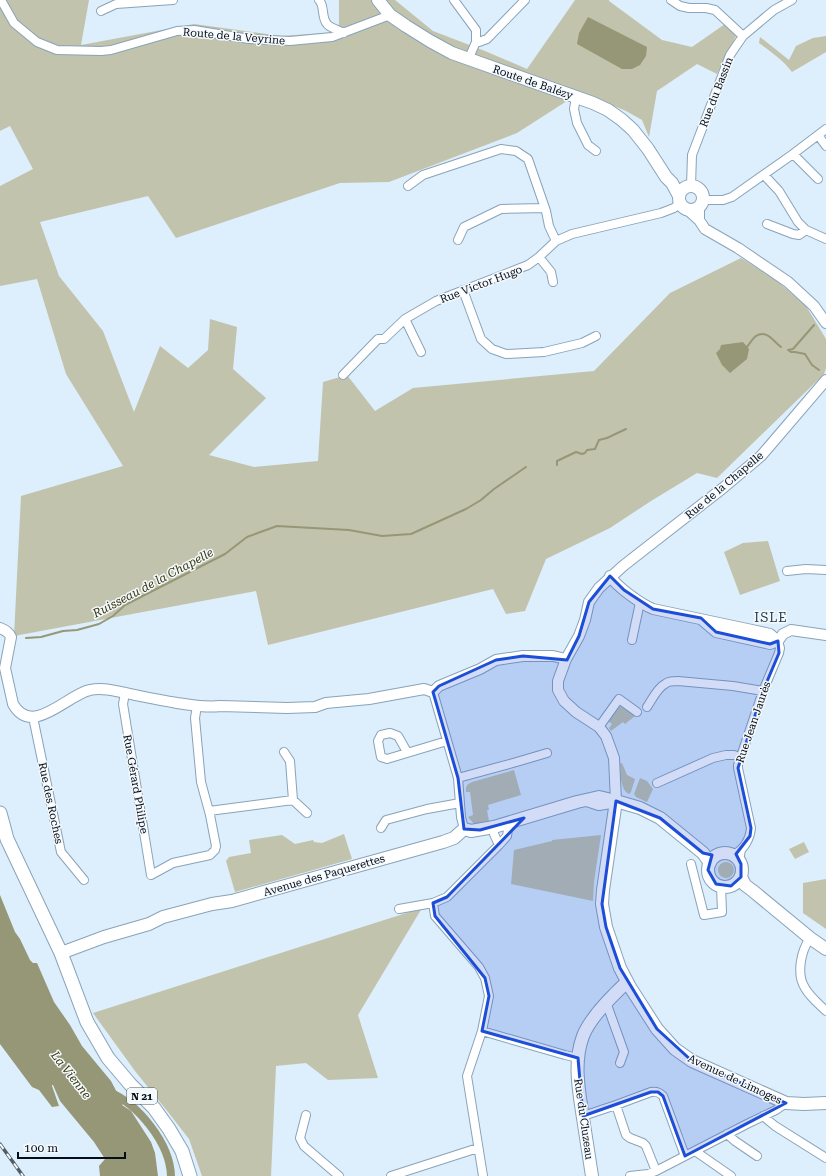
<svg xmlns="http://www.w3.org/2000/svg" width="826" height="1176" font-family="'Roboto Serif',serif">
  <rect width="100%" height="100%" fill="#ddeefc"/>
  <path fill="#c2c3ac" d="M0 0H89L81 45 194 24 281 36 339 32V0H395L433 31 485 51 527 69 575 0H609V1L662 40 692 47 725 24 736 36 717 74 697 64 657 91 649 137 642 120 626 111 581 92 517 133 389 182 340 183 176 238 148 196 40 222 59 276 103 331 134 412 160 346 188 368 208 350 210 319 237 327 233 369 266 398 209 455 254 467 318 461 323 382 347 375 375 411 413 388 594 371 670 293 741 258 777 281 806 306 826 339V368L824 374 717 478 697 473 651 501 610 528 546 559 525 611 506 614 493 589 268 645 256 591 14 636 21 496 123 466 66 374 37 279 0 286V186L33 169 10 126 0 131Z
    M826 36V52L792 72C783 60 771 52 759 43L760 37 789 60 796 46 813 38Z
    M768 541 780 581 740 595 724 552 743 543Z
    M620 706 621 707 623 706 635 716 625 724 623 722 611 731 609 728 612 724 608 721Z
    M622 763 627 775 635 779 631 792 629 794C620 790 621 773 620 764Z
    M514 770 521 795 488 805 489 810H487L489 821 474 824 468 817 473 815 470 792H466C465 787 467 784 472 782Z
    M640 778 647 781 653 789 647 802 636 797 634 794Z
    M344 834 352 859 235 892 226 861 229 857 251 853 249 840 282 835 295 844 313 840 314 842 322 843Z
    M601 835 594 882 593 901 511 884 514 850 552 841V840Z
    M804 842 809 852 795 859 789 849Z
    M718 870a8 8 0 1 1 16 0a8 8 0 1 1-16 0Z
    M826 879V929L803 913V883Z
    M422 908 358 1015 378 1078 328 1080 306 1063 276 1066 271 1176H202L189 1139 168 1112 135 1071 93 1013Z"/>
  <path fill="#969776" d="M588 17 647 47 646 56 640 65 632 69H622L577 44 579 33Z
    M743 342 749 349 747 359 730 373 722 365 716 353 720 349 721 345Z
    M0 895 15 932 20 939 30 960 33 963H37L54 1002 70 1025 82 1046 111 1081 123 1104 122 1105 131 1111 151 1142 155 1153 158 1176H100L99 1166 105 1159 94 1142 60 1101 53 1085H52V1086L59 1106 52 1107 39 1090 32 1087 0 1044Z"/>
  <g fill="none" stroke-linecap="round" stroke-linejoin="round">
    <path stroke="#969776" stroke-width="2" d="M745 349C749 345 752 339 756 336 767 329 774 342 781 347
      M788 350 791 352H795L805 354 812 365 819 370
      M788 350 793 349 814 325
      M557 465V461L576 452 582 454 585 453 587 450 595 449 599 440 607 438 626 429
      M26 638 41 637 63 631 77 630 99 624 113 616 125 605 225 554 247 537 277 526 349 530 382 536 411 534 466 509 481 500 494 489 526 467"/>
    <path stroke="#969776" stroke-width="8" d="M109 1092C138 1104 170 1143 171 1176"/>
    <g stroke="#89a3b9" stroke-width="10">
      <path id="minor" d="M1 0 14 23 37 42 57 50 101 51 111 50 177 31 194 30 249 39 290 41 332 37 390 15
        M319 0C325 6 321 17 327 24 330 28 339 30 344 33
        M454 0 476 30V42L468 60
        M671 0 680 6 689 8H706L715 10 743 36
        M101 11 116 4 173 0
        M476 42H479L487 39 525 0
        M576 97 574 109 577 123 588 145 596 151
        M818 135 826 146
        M793 154 818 179
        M764 175 779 191 798 222 806 230 826 239
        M408 186 423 175 501 149 516 151 528 159 546 211 549 226 556 241
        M691 186 692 155 730 55 743 36 774 10 792 0
        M703 200H723L732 197 793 154 826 129
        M767 224 793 234 799 235 806 230
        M458 240 464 227 501 209 545 208
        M539 257 551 272 553 282
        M463 290 481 339 492 349 506 354 544 352 582 343 596 336
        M405 319 421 352
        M343 375 378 339H384L405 319 436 301 528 265 539 257 556 241 572 234 661 213 674 208 680 203
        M787 571 806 569 826 570
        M632 640 639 607 641 602
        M433 692 458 778 461 817 464 829
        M125 693 123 704 151 875 173 863 210 855 215 850 216 846 210 815 201 782 195 718 197 706
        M647 707C652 700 657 688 665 684 668 681 673 681 678 681L733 686 763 691
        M33 717 61 852 84 880
        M599 727 619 699 637 712
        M284 752 290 761 293 800
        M407 752 398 736 390 733 381 735 378 741 381 757 387 759 447 741
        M458 778 513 763 547 753
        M657 783 713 758 726 755H734L740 757
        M209 811 293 800 307 813
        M494 827V834L499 845 507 836 509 822
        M381 828 386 820 427 809 460 803
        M733 855C744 850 750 839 751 828L738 768V765L763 691 779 653 780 648 778 641
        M739 860 741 850
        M691 864 704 915 722 912 721 886
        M433 903 435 916 479 967 485 978 489 996 482 1031 467 1076 483 1176
        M399 909 433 903 447 897 499 845
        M810 938C801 951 796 974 805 988 810 997 819 1004 826 1011
        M606 1002 624 1052 620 1063
        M482 1031 565 1055 578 1058
        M616 1105 626 1135 630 1138 643 1143 646 1146 656 1171
        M306 1115 300 1138 304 1146 339 1176
        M583 1116 616 1105 651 1092C656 1091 659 1092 663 1096L685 1156
        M763 1116 775 1126 826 1158
        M727 1134 735 1141 757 1156
        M695 1151 731 1176
        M391 1176 478 1148
        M630 1176 648 1174 656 1171 747 1124 776 1110 786 1103"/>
    </g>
    <g stroke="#89a3b9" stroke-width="12">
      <path id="tertiary" d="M699 207V220L705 229 738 248 788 282 814 306 826 323
        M688 210 699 220
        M610 576C617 587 641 604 653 609L752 630 770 634 778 641
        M702 620 716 632 770 644 778 641 783 634 791 630 826 635
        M0 628C5 630 9 632 11 637L5 668 13 704C32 738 68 694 90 690 103 687 114 691 126 693 143 697 160 700 177 703 192 705 205 708 220 706L287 708 315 707 326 703 369 699 424 689 433 692 439 686 480 669 496 660 523 656H553L566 659
        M616 801 614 758 606 736 599 727 576 712 564 701 558 690V681L566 659 579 636 585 620 589 602 599 588 623 566 723 488 761 456 826 380"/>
    </g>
    <g stroke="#89a3b9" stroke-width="14">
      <path id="secondary" d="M378 0 390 15 406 26 430 41 452 53 593 103 608 110 622 120 633 130 648 149 666 177 672 183 679 196
        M679 198a12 12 0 1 1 24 0a12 12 0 1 1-24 0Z
        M708 870a17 17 0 1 1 34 0a17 17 0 1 1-34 0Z
        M710 863 703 853 660 818 640 808 616 801 603 890 602 904 606 927 620 968 630 987 657 1029 675 1049 692 1061 786 1103 804 1104 826 1103
        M741 877 745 885 753 891 810 938 826 949
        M61 953 104 937 149 924 163 917 212 904 232 901 443 842 454 838 464 829 471 831 494 827 577 802 599 797 616 801 599 804 587 800
        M592 1176C589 1157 586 1138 583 1118 579 1091 573 1063 583 1036 590 1018 613 995 627 982"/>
    </g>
    <g stroke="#89a3b9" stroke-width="15">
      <path id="primary" d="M0 813 7 839 61 953 87 1022 108 1058 130 1084 154 1108 169 1129 182 1151 190 1176"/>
    </g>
    <use href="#minor" stroke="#fff" stroke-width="8"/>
    <use href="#tertiary" stroke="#fff" stroke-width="10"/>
    <use href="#secondary" stroke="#fff" stroke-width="12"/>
    <use href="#primary" stroke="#fff" stroke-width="13"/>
    <g stroke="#505c66" stroke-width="3.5">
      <path id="rail" d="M0 1144 23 1176"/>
    </g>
    <use href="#rail" stroke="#f4f9fe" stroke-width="2" stroke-dasharray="6" stroke-linecap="butt"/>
  </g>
  <path fill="#1d4ed8" fill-opacity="0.2" stroke="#1d4ed8" stroke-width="3" stroke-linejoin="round" d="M610 576 624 590 653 609 701 618 716 632 770 644 778 641 779 653 763 691 738 768 751 828 750 836 736 854 741 864V877L731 886 716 884 708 870 712 855 703 853 660 818 616 801 602 904 606 927 620 968 657 1029 692 1061 786 1103 685 1156 663 1096 658 1092H651L583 1116 578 1058 482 1031 489 996 485 978 435 916 433 903 447 897 524 818 480 830 464 829 458 778 433 692 439 686 496 660 523 656 567 660 579 636 589 602Z"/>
  <g text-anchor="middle" stroke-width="3" stroke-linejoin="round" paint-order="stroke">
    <rect fill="#f4f9fe" stroke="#4d545c" stroke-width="1" x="127" y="1088" width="30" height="16" rx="3"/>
    <g font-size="10" font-weight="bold" fill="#050e16">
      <text x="142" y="1100">N 21</text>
    </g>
    <g font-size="11" fill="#050e16" stroke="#f4f9fe">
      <text transform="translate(234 36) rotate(5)" y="4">Route de la Veyrine</text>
      <text transform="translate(533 82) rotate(19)" y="4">Route de Balézy</text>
      <text transform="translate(716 92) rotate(-69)" y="4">Rue du Bassin</text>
      <text transform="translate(481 284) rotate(-21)" y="4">Rue Victor Hugo</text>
      <text transform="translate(724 485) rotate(-40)" y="4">Rue de la Chapelle</text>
      <text transform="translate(753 722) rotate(-71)" y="4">Rue Jean Jaurès</text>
      <text transform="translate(136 784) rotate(80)" y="4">Rue Gérard Philipe</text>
      <text transform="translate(51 803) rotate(78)" y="4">Rue des Roches</text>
      <text transform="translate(324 875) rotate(-16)" y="4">Avenue des Paquerettes</text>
      <text transform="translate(735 1079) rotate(25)" y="4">Avenue de Limoges</text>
      <text transform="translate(584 1119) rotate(82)" y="4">Rue du Cluzeau</text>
    </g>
    <g font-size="12" font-style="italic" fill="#38380c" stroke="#f4f9fe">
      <text transform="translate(153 583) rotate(-28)" y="4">Ruisseau de la Chapelle</text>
      <text transform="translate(71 1075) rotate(52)" y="4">La Vienne</text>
    </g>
    <g font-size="13" letter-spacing="1" fill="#253c4e" stroke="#f4f9fe">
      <text x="771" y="622">ISLE</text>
    </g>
  </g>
  <path d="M18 1152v6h107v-6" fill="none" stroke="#050e16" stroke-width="2"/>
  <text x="24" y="1152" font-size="12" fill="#050e16" stroke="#f4f9fe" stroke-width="3" paint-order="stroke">100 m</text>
</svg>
